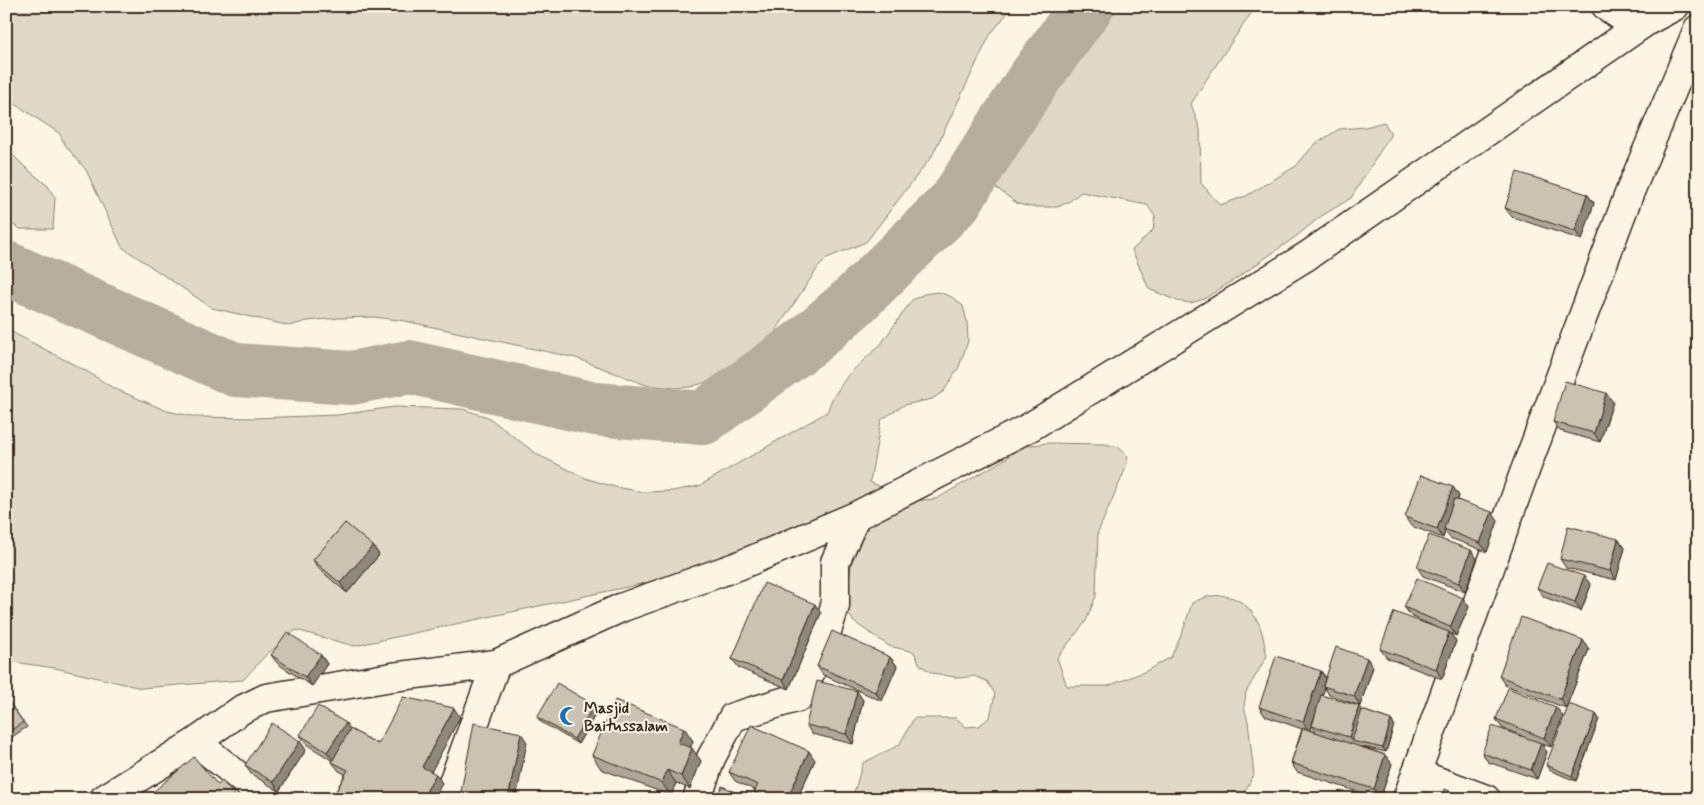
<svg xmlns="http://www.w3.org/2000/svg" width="1704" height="805" font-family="Mynerve,sans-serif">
  <rect width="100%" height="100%" fill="#fcf5e5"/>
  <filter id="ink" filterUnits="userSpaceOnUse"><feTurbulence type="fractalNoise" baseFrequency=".02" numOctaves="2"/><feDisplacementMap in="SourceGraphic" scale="10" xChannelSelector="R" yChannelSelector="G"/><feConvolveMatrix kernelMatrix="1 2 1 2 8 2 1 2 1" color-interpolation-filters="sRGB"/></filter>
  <g filter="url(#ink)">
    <path fill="#e0d8c8" stroke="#8e8173" d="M6 6H1013L990 35 932 156 866 242 827 258 817 269 771 338 731 375 690 387 675 388 646 385 576 358 405 321 374 317 339 318 307 321 290 326 212 308 122 247 86 170 66 146 59 133 6 98Z
      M1120 6H1256C1234 39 1211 71 1191 104L1200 129 1201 183 1220 205 1246 196 1296 166 1314 145 1339 129 1365 127 1384 122 1391 134 1351 198 1320 217 1298 235 1240 276 1204 299 1191 303 1177 301 1149 289 1132 250 1153 230 1155 216 1147 205 1081 192 1070 201 1058 207H1031L1018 204 991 184 1051 81C1061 70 1074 63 1084 52 1097 38 1106 20 1120 6Z
      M6 148 26 168 48 186 55 198 53 229H20L6 220Z
      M938 292 952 297 963 306 967 321 968 341 959 367 944 391 932 399 904 405 881 420 870 482 911 501 936 499 1007 458 1017 447 1047 443 1105 444 1118 447 1128 456 1125 470 1098 532 1096 596 1086 621 1057 658 1067 686H1108L1146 671 1171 657 1183 631 1192 603C1217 589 1244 594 1258 622 1263 631 1264 645 1267 656L1246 692 1244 707 1248 721 1254 775 1240 799H852L863 763 899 745 914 718H956L966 727 979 726 990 717 995 694 987 681 974 676 960 678 932 673 920 665 914 652 889 646 854 622 846 610V596L852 561 787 528 701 571 354 646 296 630 266 655 243 680 141 688 55 668 6 661V329L88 372 113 388 167 411 196 417 254 418 338 415 394 407 462 409 488 417 538 455 588 479 615 487 644 492 672 491 699 486 827 412 832 399 848 375 881 344 912 300 924 294Z"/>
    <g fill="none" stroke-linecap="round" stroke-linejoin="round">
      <path stroke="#b7ad9e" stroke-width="54" d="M6 268 236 370 351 378 409 367 595 409 703 418 808 341 852 303 955 202 1031 83 1087 6"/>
      <g stroke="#3b2a1e" stroke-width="31">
        <path id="minor" d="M1606 6 1619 15 1647 21 1675 6
          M196 742 267 799
          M1416 773 1486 799
          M104 799 196 742 241 710 266 698 392 677 496 664 623 607 738 566 856 516 1030 427 1307 256 1647 21
          M447 799 496 664
          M697 799 711 758 733 717 799 697 821 650 835 606V562L856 516
          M1407 799 1523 476 1629 194 1698 29"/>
      </g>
      <use href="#minor" stroke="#fcf5e5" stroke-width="28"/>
    </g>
    <path fill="#afa79a" stroke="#3b2a1e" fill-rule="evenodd" d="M1587 194 1594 203 1582 240 1512 217 1505 208Z
      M1613 402 1600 442 1560 431 1553 422Z
      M1453 487 1459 496 1458 500 1498 521 1487 552 1450 538 1445 532 1443 538 1411 526 1405 517Z
      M1618 539 1625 548 1616 580 1566 568 1560 559Z
      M373 546 379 555 347 593 319 569 313 560Z
      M1471 550 1477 559 1465 592 1423 576 1417 567Z
      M1591 585 1581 611 1544 597 1537 588Z
      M1463 598 1469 607 1456 636 1450 633 1456 641 1442 679 1387 658 1380 649 1440 629 1411 616 1404 607Z
      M821 613 789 689 739 668 732 659Z
      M1589 649 1566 708 1505 685 1499 676Z
      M271 655H321L327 664 312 686 278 664Z
      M890 657 897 666 882 701 823 675 817 666Z
      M1367 658 1373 667 1360 706 1329 695 1325 688 1322 695 1362 710 1391 720 1394 725 1386 752 1362 747 1385 755 1392 764 1380 799 1297 772 1291 763 1302 729 1265 716 1259 707 1321 671 1326 678ZM1314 719 1312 726 1316 732 1310 730Z
      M6 698 27 727 6 741Z
      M863 700 853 744 812 734 806 725Z
      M598 710 578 744 541 722 537 717Z
      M1596 714 1599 719 1576 781 1549 770 1546 765Z
      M1563 716 1551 747 1542 744 1547 752 1537 779 1488 762 1482 753 1522 736 1502 728 1496 719Z
      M460 717 431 771 442 783 434 799H337L334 795 345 774 339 771 332 762 333 761 306 744 300 735 350 729 378 744Z
      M684 728 693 741 690 748 701 761 690 789 676 783 671 796 601 769 592 755Z
      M306 750 279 791 251 774 245 765Z
      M815 760 797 799H716L748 798 757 796 754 792 755 790 735 781 729 772Z"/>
    <path fill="#8f887d" stroke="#3b2a1e" d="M1587 194 1594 203 1582 240 1575 231Z
      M1606 393 1613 402 1600 442 1594 433Z
      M1453 487 1459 496 1446 530 1444 529 1445 532 1443 538 1437 529Z
      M1492 512 1498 521 1487 552 1480 543Z
      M1618 539 1625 548 1616 580 1610 571Z
      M373 546 379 555 347 593 340 583Z
      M1471 550 1477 559 1465 592 1459 583Z
      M1584 576 1591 585 1581 611 1575 602Z
      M1463 598 1469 607 1456 636 1450 627Z
      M815 604 821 613 789 689 783 680Z
      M1449 632 1456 641 1442 679 1436 669Z
      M1583 640 1589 649 1566 708 1560 699Z
      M321 655 327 664 312 686 305 677Z
      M890 657 897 666 882 701 875 692Z
      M1367 658 1373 667 1360 706 1354 696Z
      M1321 671 1327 681 1323 686 1325 688 1309 732 1303 722Z
      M857 691 863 700 853 744 846 734Z
      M594 705 598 710 578 744 574 739Z
      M1359 706 1365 715 1352 741 1349 737Z
      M1556 707 1563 716 1551 747 1544 738Z
      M454 708 460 717 429 776 422 767Z
      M1596 714 1599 719 1576 781 1572 776Z
      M1391 720 1394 725 1386 752 1383 748Z
      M346 723 352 732 334 761 327 752Z
      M684 728 693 741 687 756 678 743Z
      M521 733 527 742 516 799H508Z
      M300 741 306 750 279 791 273 782Z
      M1541 743 1547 752 1537 779 1531 770Z
      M692 748 701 761 690 789 681 776Z
      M809 751 815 760 797 799H787Z
      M1385 755 1392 764 1380 799 1374 789Z
      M667 770 676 783 671 796 662 783Z
      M436 774 442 783 434 799H422Z"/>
    <path fill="#ccc2b3" stroke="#3b2a1e" d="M1517 172 1587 194 1575 231 1505 208Z
      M1565 381 1606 393 1594 433 1553 422Z
      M1421 475 1453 487 1437 529 1405 517Z
      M1454 499 1492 512 1480 543 1444 529Z
      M345 523 373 546 340 583 313 560Z
      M1568 526 1618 539 1610 571 1560 559Z
      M1429 535 1471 550 1459 583 1417 567Z
      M1547 563 1584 576 1575 602 1537 588Z
      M1417 578 1463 598 1450 627 1404 607Z
      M764 583 815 604 783 680 732 659Z
      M1394 612 1449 632 1436 669 1380 649Z
      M1521 617 1583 640 1560 699 1499 676Z
      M832 631 890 657 875 692 817 666Z
      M287 632 321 655 305 677 271 655Z
      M1336 647 1367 658 1354 696 1323 686Z
      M1276 656 1321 671 1303 722 1259 707Z
      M817 681 857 691 846 734 806 725Z
      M557 683 594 705 574 739 537 717Z
      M1508 688 1556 707 1544 738 1496 719Z
      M1321 695 1359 706 1349 737 1312 726Z
      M403 697 454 708 422 767 436 774 422 799H341L334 795 348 770 332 762 350 729 378 744Z
      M6 698 23 722 6 734Z
      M615 700 684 728 678 743 692 748 681 776 667 770 662 783 592 755Z
      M1569 704 1596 714 1572 776 1546 765Z
      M318 706 346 723 327 752 300 735Z
      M1362 710 1391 720 1383 748 1352 741Z
      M272 723 300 741 273 782 245 765Z
      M474 723 521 733 508 799H466L460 797Z
      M751 725 809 751 787 799H770L754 792 758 785 729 772Z
      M1492 726 1541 743 1531 770 1482 753Z
      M1303 728 1385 755 1374 789 1291 763Z
      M194 757 218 785 222 781 238 799 146 798Z
      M722 786 748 798 750 793 763 799H716Z
      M1445 789 1469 799H1441Z
      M449 796 455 799H448Z"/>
  </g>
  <defs>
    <g id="mosque-bare" transform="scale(1.5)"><path d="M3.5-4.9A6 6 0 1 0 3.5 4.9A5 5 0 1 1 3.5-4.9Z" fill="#1f6fb2" stroke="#fcf5e5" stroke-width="2.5" paint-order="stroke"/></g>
  </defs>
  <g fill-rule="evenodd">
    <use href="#mosque-bare" x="569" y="716"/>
  </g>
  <g text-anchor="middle" stroke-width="4" stroke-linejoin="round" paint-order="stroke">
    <g font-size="16" font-weight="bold" fill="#3b2a1e" stroke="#fcf5e5" text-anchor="start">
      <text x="584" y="713">Masjid<tspan x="584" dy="18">Baitussalam</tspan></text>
    </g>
  </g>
  <rect width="1704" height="805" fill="none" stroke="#fcf5e5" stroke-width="25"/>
  <rect x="12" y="12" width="1679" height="780" fill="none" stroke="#3b2a1e" stroke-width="2" filter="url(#ink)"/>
</svg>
